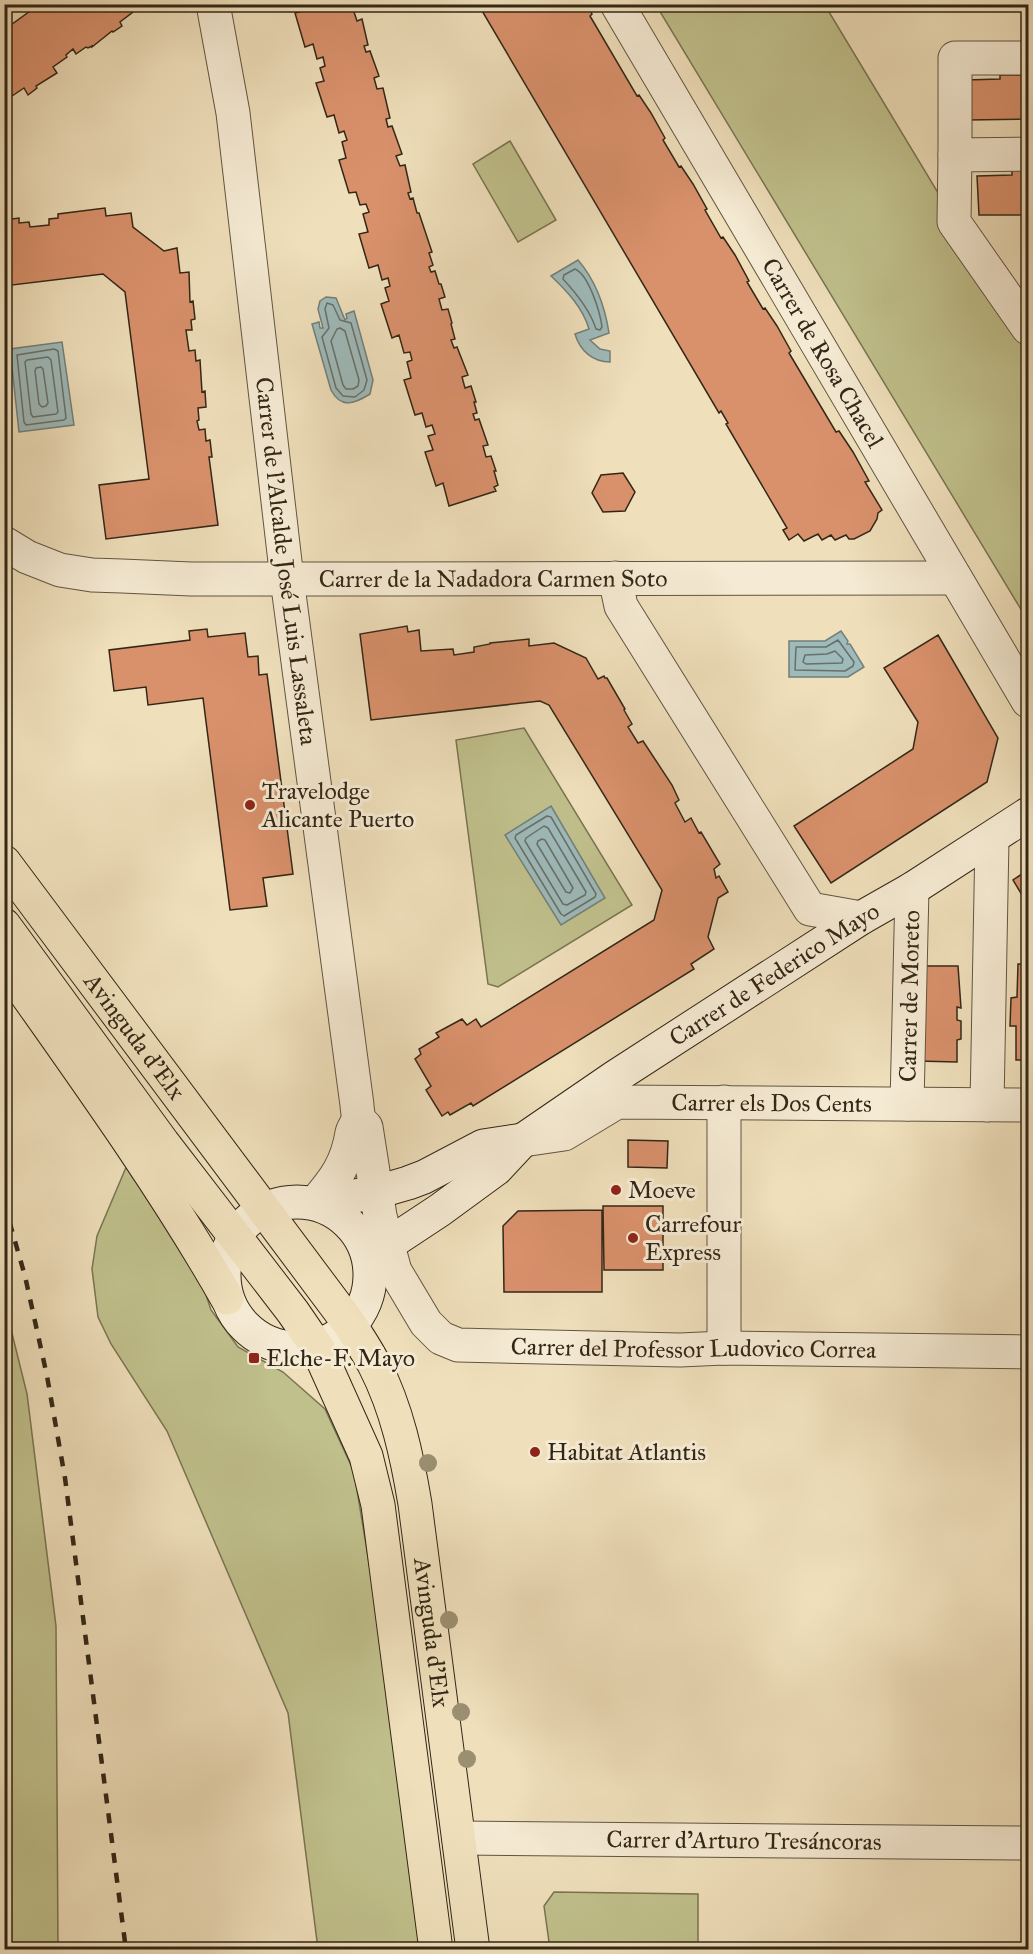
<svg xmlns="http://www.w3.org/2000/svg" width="1033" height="1954" font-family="'IM FELL Great Primer',serif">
  <rect width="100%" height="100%" fill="#efdfbb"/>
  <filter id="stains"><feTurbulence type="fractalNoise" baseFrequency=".00333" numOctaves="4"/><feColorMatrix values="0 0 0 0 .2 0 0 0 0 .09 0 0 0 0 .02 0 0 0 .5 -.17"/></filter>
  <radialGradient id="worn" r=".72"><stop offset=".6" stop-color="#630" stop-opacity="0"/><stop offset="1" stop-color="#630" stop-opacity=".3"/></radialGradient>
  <path fill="#c0c08c" stroke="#797452" stroke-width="1.5" d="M656 5H841L829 12 1028 342V621Z
    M510 141 556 220 518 242 473 164Z
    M524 728 632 905 498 987 488 984 456 740Z
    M127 1165 197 1268 211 1310 238 1347 283 1372 325 1409 354 1472 371 1575 421 1949H318L288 1713 167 1431 111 1344 98 1317 92 1269 97 1236Z
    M5 1305 27 1394 56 1626 58 1949H5Z
    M554 1892 698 1894V1949H550L544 1906Z"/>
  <path fill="#9ebaba" stroke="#737f79" stroke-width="1.5" d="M578 260C596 281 605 307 609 333L590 340 600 349 610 351V362C593 362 580 351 575 334L589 329C583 308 567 291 551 276Z
    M326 297 336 298 345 320 347 318 346 314 354 311 373 380 370 394C354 404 341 409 331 390L312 324 319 322 320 328H323L318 309 320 301Z
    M62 342 74 425 19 432 10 349Z
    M841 631 848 641 847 644H850L864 667 848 677H789V641H825Z
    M551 806 605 898 561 925 505 835Z"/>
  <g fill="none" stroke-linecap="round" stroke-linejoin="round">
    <path stroke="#687068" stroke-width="1.5" d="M575 269C589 275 600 312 602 327L600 330 596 329C590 310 577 294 563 279L564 275Z
      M327 303 333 305 340 320 351 323 367 380 364 390 355 397 343 396 336 388 322 337 329 328 325 309Z
      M340 328 345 331 359 380 358 386 353 389H346L343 385 331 341 337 329Z
      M54 349 58 351 66 418 64 420 26 425 24 422 17 355Z
      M48 357 51 360 58 412 56 414 33 417 31 414 25 362 27 360Z
      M41 367 43 369 48 403 46 406 42 407 39 404 35 371 36 368Z
      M838 640 854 662 853 666 845 671 795 670 796 647H826Z
      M835 651 843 659 842 663 806 664 803 662 805 655 827 654Z
      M547 816 551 817 596 894 595 897 564 916 561 914 515 838 516 835Z
      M544 826 548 828 586 892 585 895 567 905 563 904 525 841 526 838Z
      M542 839 545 840 573 888 570 893 566 892 537 844 538 841Z"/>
  </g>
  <path fill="#d9916c" stroke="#322717" stroke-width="1.5" d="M40 4H134L130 7 133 12 120 22 122 26 113 32 112 31 92 47V46L88 48 86 47 76 54 73 49 66 55 67 57 53 67 57 73 36 86 37 88 28 95 24 88 9 98 8 96 4 99V30Z
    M301 4H358L359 8 353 9 357 21 362 19 368 45 364 46 366 52 370 51 379 76 374 78 377 89 383 88 390 118 386 119 388 127 392 126 402 154 396 156 400 166 405 165 411 192 408 193 410 199 413 198 417 213H419L432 252 429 253 433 265 429 267 431 272 435 271 439 284H441L445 297 439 299 442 310 448 309 452 323 451 324 455 339 451 340 454 348 457 347 468 375 462 377 465 388 471 386 476 402H474L477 413 473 414 475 420 479 419 488 445 483 446 486 457 491 456 496 471H494L498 485 494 487 496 491 449 506 443 483 436 486 425 452 433 450 428 436 435 434 432 425 426 427 422 413 415 415 404 380 411 378 407 362 412 360 410 352 404 353 399 335 392 338 381 304 389 301 385 288 390 286 388 278 382 280 378 265 369 268 359 234 368 232 363 214 369 212 366 204 360 205 356 192 349 193 339 160 346 158 342 142 347 140 344 131 339 133 334 115 327 117 316 83 324 81 320 68 325 66 323 57 317 59 313 44 305 47 295 13 303 11Z
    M478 4H587L592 14 590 16 637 96 639 95 651 113 665 138 663 140 679 167 681 166 693 184 707 209 705 210 721 238 723 237 735 255 749 281 747 282 763 309 765 308 777 326 791 351 789 353 836 432 839 431 853 452 869 481 865 482 882 510 878 513 877 519 870 531 854 539H849L846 535 835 540 831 535 822 540 818 534 804 541 798 534 789 540 783 530 787 528 726 424 728 423 721 411 719 413Z
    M1000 75H1028V119L967 120 965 80 1000 79Z
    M1012 170H1028V215H979L977 176 1012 175Z
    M105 208 106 216 131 213 133 227 164 251 177 248 180 273 189 272 190 302 193 301 195 319 191 320 192 330H186L189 351 195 350 196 361 200 360 202 392 205 391 206 407 198 408 199 420 197 421 199 430 205 429 206 441 210 440 212 457H209L218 525 106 539 99 485 149 479 125 292 103 274 4 286V220L19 218V223L29 222 30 227 49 225V219L58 218V214Z
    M623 473 635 492 625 511 603 512 592 493 601 475Z
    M407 626 408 632 419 630 421 651 453 649 454 655 474 652V647L490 644V643L529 639V646L554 643 586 658 598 679 604 676 605 678H607L625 709 624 710 632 724 628 727 638 743 643 741 672 785 679 800 675 803 685 822 691 818 699 833 701 832 720 864 714 869 716 878 719 876 728 892 718 898 708 937 714 949 691 964 694 969 473 1106 471 1103 450 1115 448 1112 442 1116 426 1090 431 1086 415 1059 421 1054 419 1049 439 1037 436 1033 462 1019 467 1025 476 1019 481 1027 654 920 662 890 549 705 540 701 371 720 360 634Z
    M207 629 208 637 245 633 248 657 258 656 259 675 267 674 293 874 263 878 267 906 230 910 203 698 148 705 146 687 114 691 109 650 190 640 189 631Z
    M938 635 998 738 987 782 831 883 794 826 913 749 918 722 884 668Z
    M1028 870V905L1013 880Z
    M1018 964H1028V1060H1016V1026H1010L1011 998 1017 997Z
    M920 966H958L961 1008 957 1007V1020L961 1021V1039L957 1040V1062L917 1061Z
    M628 1140 668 1141 667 1168 628 1167Z
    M603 1206H663V1270H604Z
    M602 1210V1292H504L503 1226 518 1211Z"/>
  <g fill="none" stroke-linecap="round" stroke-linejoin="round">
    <g stroke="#615540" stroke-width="35">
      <g id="street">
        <path id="s1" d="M213 4 233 113 287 579 357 1105C357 1110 359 1116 358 1120 357 1124 353 1128 352 1133 347 1164 335 1180 315 1203"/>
        <path id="s2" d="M617 4 1028 701"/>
        <path d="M1028 58H955V155L1028 154"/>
        <path d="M955 155 954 222 1028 328"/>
        <path id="s3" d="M4 543 27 557 60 570 92 575 122 576 191 579H384L955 578"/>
        <path d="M615 578 621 606 810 909 861 918"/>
        <path id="s4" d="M907 1104 912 889"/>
        <path d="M987 1105 992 839"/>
        <path id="s5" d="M358 1119 366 1127 380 1216 395 1271 426 1323 441 1338 458 1345 680 1350 724 1348 1028 1352"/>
        <path id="s6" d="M523 1140 564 1134 617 1102 1028 1105"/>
        <path d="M724 1348V1102"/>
        <path id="s7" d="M459 1838 1028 1843"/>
      </g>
    </g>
    <g stroke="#322717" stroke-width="35">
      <g id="secondary">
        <circle cx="297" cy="1275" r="73"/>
        <path d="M315 1203 377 1192 408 1183 424 1177 483 1146 523 1140"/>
        <path id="s8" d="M368 1255 387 1245 440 1210 496 1169 523 1140 615 1077 861 918 912 889 1028 814"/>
      </g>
    </g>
    <g stroke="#322717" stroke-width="35">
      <g id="primary">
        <path id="s9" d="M4 862 351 1326C359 1339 368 1352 375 1366 397 1409 407 1456 415 1504L473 1950"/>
        <path d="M4 925 163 1143 293 1312 317 1347 366 1456 378 1505 436 1950"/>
        <path d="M7 967C83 1075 161 1182 227 1298"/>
      </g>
    </g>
    <use href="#street" stroke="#f5ead3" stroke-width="33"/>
    <use href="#secondary" stroke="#f5ead3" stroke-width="33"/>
    <use href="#primary" stroke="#efdfbb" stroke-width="33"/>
    <path stroke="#322717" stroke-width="4.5" stroke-dasharray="10 10" stroke-linecap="butt" d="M4 1203 25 1276 47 1376 65 1478 126 1950"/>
  </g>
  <g fill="#9b8f71">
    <circle cx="428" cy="1463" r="9"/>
    <circle cx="449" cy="1620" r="9"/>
    <circle cx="461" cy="1712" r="9"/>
    <circle cx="467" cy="1759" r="9"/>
  </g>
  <g fill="#8f2418" stroke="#f5ead3" stroke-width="2">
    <circle cx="250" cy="805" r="6"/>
    <circle cx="616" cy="1190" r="6"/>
    <circle cx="633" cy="1238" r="6"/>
    <rect x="248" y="1352" width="12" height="12" rx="3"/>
    <circle cx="535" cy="1452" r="6"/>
  </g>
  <g text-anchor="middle" stroke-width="6" stroke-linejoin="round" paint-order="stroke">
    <g font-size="24" fill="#322717" stroke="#f5ead3">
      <text dy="8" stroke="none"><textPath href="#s2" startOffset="405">Carrer de Rosa Chacel</textPath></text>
      <text dy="8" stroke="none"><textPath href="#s1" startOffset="562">Carrer de l'Alcalde José Luis Lassaleta</textPath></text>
      <text dy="8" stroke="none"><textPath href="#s3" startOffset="496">Carrer de la Nadadora Carmen Soto</textPath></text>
      <text dy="8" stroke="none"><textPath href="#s8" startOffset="495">Carrer de Federico Mayo</textPath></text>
      <text dy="8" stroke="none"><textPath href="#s4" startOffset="108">Carrer de Moreto</textPath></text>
      <text dy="8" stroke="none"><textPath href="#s9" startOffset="218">Avinguda d'Elx</textPath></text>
      <text dy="8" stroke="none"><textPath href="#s6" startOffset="258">Carrer els Dos Cents</textPath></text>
      <text dy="8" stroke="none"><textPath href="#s5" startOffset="494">Carrer del Professor Ludovico Correa</textPath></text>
      <text dy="8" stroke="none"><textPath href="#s9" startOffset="900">Avinguda d'Elx</textPath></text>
      <text dy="8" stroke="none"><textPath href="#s7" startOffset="285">Carrer d'Arturo Tresáncoras</textPath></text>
    </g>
    <g font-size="24" fill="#322717" stroke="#f5ead3" text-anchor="start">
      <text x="262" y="799">Travelodge<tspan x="262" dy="28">Alicante Puerto</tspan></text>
      <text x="628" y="1198">Moeve</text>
      <text x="645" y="1232">Carrefour<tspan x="645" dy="28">Express</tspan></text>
      <text x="266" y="1366">Elche-F. Mayo</text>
      <text x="547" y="1460">Habitat Atlantis</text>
    </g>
  </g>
  <rect width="1033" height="1954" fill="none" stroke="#efdfbb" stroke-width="24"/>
  <rect x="6" y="6" width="1021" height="1942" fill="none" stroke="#322717" stroke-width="3"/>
  <rect x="12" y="12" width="1009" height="1930" fill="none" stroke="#322717" stroke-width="1.5"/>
  <rect width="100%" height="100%" filter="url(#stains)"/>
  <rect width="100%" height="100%" fill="url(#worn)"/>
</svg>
